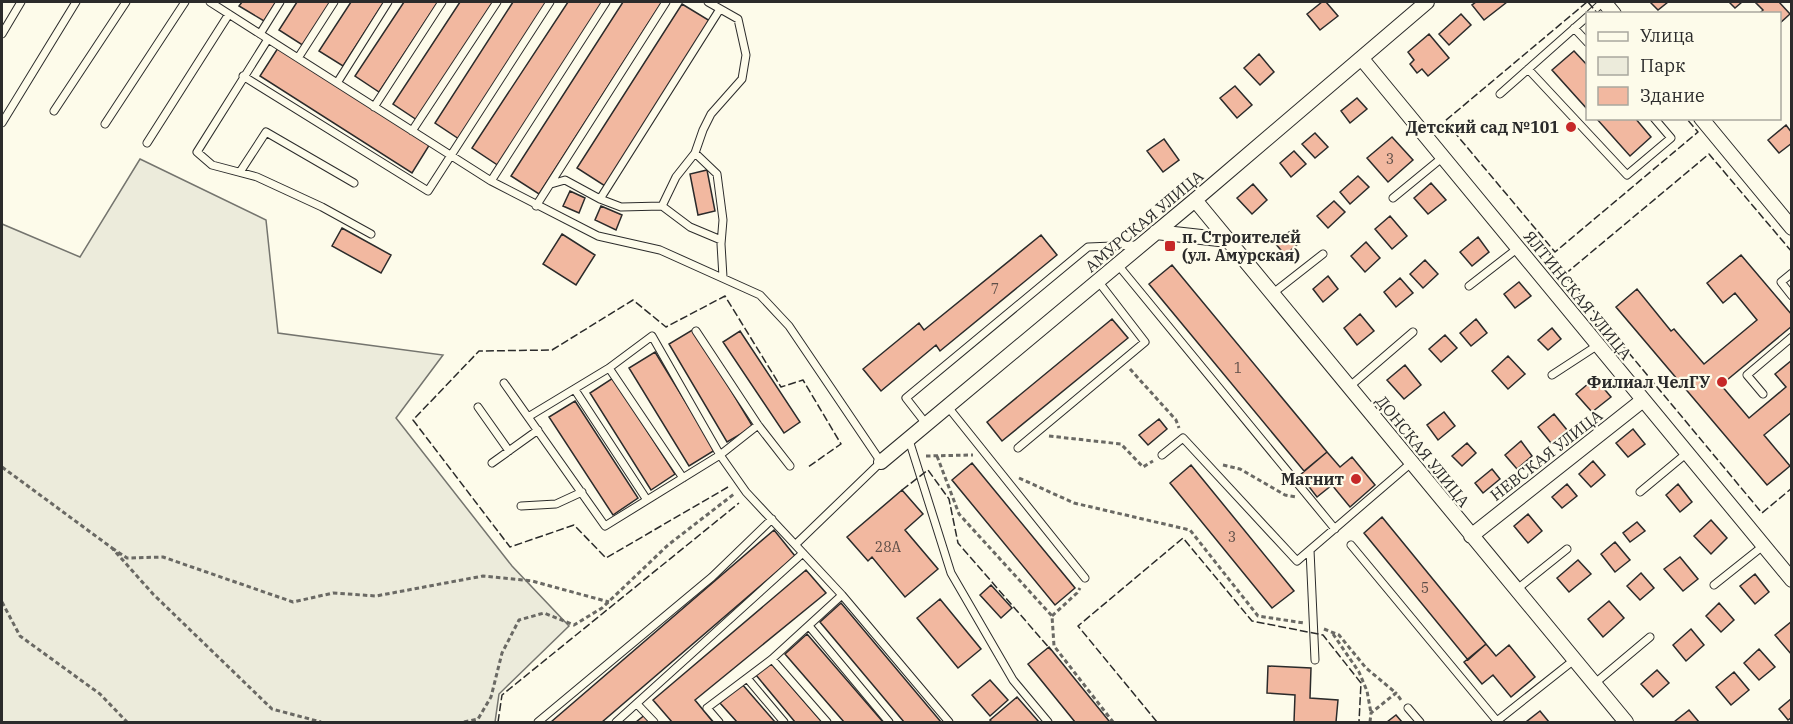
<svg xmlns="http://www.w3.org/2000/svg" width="1793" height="724" font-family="'IBM Plex Serif',serif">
  <rect width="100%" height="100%" fill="#fdfbea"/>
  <path fill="#ecebdb" stroke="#74746e" stroke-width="1.5" d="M140 159 266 220 278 333 443 355 396 418 512 566 569 626 499 694 495 722H2V224L80 257Z"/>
  <path fill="#f2b8a0" stroke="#2b2b2b" stroke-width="1.5" d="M242 2H276L264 21 239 6Z
    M297 2H331L304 46 279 30Z
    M351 2H384L343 66 319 51Z
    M404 2H438L379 92 355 76Z
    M460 2H493L417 120 393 104Z
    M513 2H548L459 139 435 123Z
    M568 2H606L499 166 472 148Z
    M623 2H662L539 194 511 176Z
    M1322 2H1326L1338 16 1320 30 1307 14Z
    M1476 2H1507L1484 20 1472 5Z
    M1650 2H1668L1658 10Z
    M1729 2H1742L1735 8Z
    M1759 2H1779L1790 14 1780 23V14H1759L1763 10 1756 3Z
    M682 4 710 21 605 186 577 168Z
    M1461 14 1471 25 1449 45 1439 34Z
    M1429 34 1449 58 1428 76 1422 69 1417 73 1410 64 1414 60 1408 52Z
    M278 48 430 144 412 173 260 76Z
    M1574 51 1588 66V110L1552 70Z
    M1259 54 1274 72 1260 85 1244 68Z
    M1235 86 1252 105 1237 118 1220 98Z
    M1357 98 1367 109 1350 123 1341 111Z
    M1596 118H1635L1651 137 1630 156Z
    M1786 125 1792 133V143L1779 153 1768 140Z
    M1315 133 1328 147 1315 158 1302 144Z
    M1392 137 1413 160 1388 182 1367 158Z
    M1164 139 1179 160 1163 172 1147 151Z
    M1294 151 1306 164 1291 177 1280 163Z
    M707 170 715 211 698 215 690 174Z
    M1358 176 1369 187 1350 204 1340 192Z
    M1431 183 1446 200 1428 214 1414 198Z
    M1253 184 1267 200 1252 214 1237 198Z
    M570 191 585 198 579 213 563 206Z
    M1334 201 1345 212 1328 228 1317 216Z
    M601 206 622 215 616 230 595 220Z
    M1390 216 1407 236 1392 249 1375 229Z
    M342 228 391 255 381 273 332 246Z
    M1289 232 1298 244 1285 255 1275 243Z
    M562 234 595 255 576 285 543 264Z
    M1041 235 1057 255 940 351 936 345 881 391 863 369 919 323 924 330Z
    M1478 237 1489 252 1472 266 1460 252Z
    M1366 242 1380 258 1365 272 1351 256Z
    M1741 255 1792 315V326L1721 385 1749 418 1786 387 1775 374 1792 360V412L1764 435 1790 466 1767 485 1616 307 1637 289 1671 331 1674 329 1704 364 1757 320 1735 293 1723 303 1707 283Z
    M1425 260 1438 274 1423 288 1410 274Z
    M1172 265 1327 452 1304 471 1149 284Z
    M1328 276 1338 289 1323 302 1313 289Z
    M1400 278 1413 293 1396 307 1384 292Z
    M1519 282 1531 296 1515 308 1504 294Z
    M1360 314 1374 331 1357 345 1344 328Z
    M1112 319 1128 338 1002 441 987 422Z
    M1476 319 1487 333 1471 346 1460 333Z
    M1552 328 1561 339 1548 350 1538 340Z
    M694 329 753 427 727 442 669 344Z
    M740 331 800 422 784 433 723 342Z
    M1445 335 1457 348 1441 362 1429 349Z
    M655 352 715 450 689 466 629 368Z
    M1508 356 1525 374 1508 389 1492 371Z
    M1405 365 1421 385 1404 399 1387 380Z
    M613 378 675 474 651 490 590 393Z
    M1595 378 1611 397 1592 412 1576 394Z
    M575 401 638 498 613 515 549 417Z
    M1444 412 1455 426 1438 440 1427 425Z
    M1554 414 1567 430 1551 443 1538 427Z
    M1159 419 1167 429 1148 445 1139 435Z
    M1633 429 1645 444 1628 457 1616 443Z
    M1521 441 1532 456 1517 469 1505 455Z
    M1467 443 1476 453 1462 466 1452 456Z
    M1327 452 1340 467 1352 457 1375 485 1350 507 1332 485 1317 497 1300 475Z
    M1593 461 1605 475 1591 487 1579 474Z
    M972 463 1075 588 1055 605 952 480Z
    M1191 465 1294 591 1272 608 1170 483Z
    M1492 469 1500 479 1483 493 1475 483Z
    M1567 484 1577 496 1562 508 1552 497Z
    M1678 484 1692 502 1680 512 1666 495Z
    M902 490 923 514 905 530 938 569 905 597 872 557 868 561 847 537Z
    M1528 514 1542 531 1528 543 1514 526Z
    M1382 517 1486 644 1468 660 1364 533Z
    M1711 520 1727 538 1711 554 1694 536Z
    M1637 522 1645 531 1630 542 1623 533Z
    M774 530 795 556 602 722H551Z
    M1615 542 1630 560 1615 572 1601 554Z
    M1680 557 1698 579 1683 591 1664 569Z
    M1578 560 1591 574 1569 592 1557 578Z
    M806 570 826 593 695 700 713 722H672L653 700Z
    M1641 573 1654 588 1640 600 1627 586Z
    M1755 574 1769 592 1755 604 1740 586Z
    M991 585 1012 608 1001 618 980 595Z
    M940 599 981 649 958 668 917 618Z
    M1609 601 1624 618 1603 637 1588 619Z
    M841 603 941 722H904L820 622Z
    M1719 603 1734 620 1721 632 1706 616Z
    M1792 621V653L1791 654 1775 635Z
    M1691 629 1704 645 1686 661 1673 645Z
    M807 634 883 722H844L785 654Z
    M1486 644 1496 656 1509 645 1535 677 1511 697 1493 675 1482 684 1464 662Z
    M1049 647 1109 721 1107 722H1075L1028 664Z
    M1759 649 1775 667 1759 680 1744 663Z
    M770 662 822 722H795L756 675Z
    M1268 666 1311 668 1310 698 1338 700 1336 722H1294L1295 695 1267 693Z
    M1657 670 1669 683 1653 697 1641 684Z
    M1734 672 1749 690 1731 705 1716 687Z
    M990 680 1008 700 990 716 972 695Z
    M742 684 775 722H737L720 703Z
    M1017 697 1039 722H992L990 720Z
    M1792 698V717L1788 720 1779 709Z
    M1689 710 1699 722H1674Z
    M1540 711 1549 722H1526Z
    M646 714 653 722H636Z
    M1396 715 1402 722H1387Z"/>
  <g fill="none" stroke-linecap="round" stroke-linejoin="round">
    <g stroke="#2b2b2b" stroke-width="9">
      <path id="lane" d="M210 2 491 181 598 236 660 250 760 295 789 326 881 462 796 544
        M1590 14 1603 2
        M1574 28 1588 43
        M2 34 21 2
        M260 34 280 2
        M268 39 197 152 212 165 257 177 322 207 371 234
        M298 58 334 2
        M1528 69 1627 175 1671 138 1654 118
        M243 76 428 191 550 2
        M337 83 388 2
        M1500 94 1588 16
        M374 107 442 2
        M54 111 126 2
        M2 123 76 2
        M105 124 185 2
        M412 131 497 2
        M147 143 229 14
        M695 153 717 174 723 220 721 244 723 277
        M240 172 266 132 354 183
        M491 181 606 2
        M551 184 565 180 600 199 621 207 662 206 690 227 721 240
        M1393 198 1443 157
        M600 199 720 9
        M536 206 666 2
        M662 206 676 177 695 153 703 130 711 114 742 79 746 55 738 19 708 2
        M1118 265 1335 529
        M1792 273 1781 282 1792 296
        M1469 286 1518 248
        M1272 294 1323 254
        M696 331 758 425 790 466
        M609 368 683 478
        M1552 375 1598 345
        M504 383 605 526 720 455 758 425
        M1349 387 1413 332
        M575 390 647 500
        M1763 394 1747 375 1792 337
        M478 407 509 451
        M948 407 1085 578
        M528 417 609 368 652 336 720 455 746 492 842 595 949 722
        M927 425 906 398 1088 247 1138 245
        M909 440 951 573 1013 680 1048 722
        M1018 448 1145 342 1098 281
        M1162 455 1183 438 1297 561 1411 463
        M492 463 538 430
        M1640 492 1687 453
        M521 506 556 504 582 492
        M1351 545 1497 721 1574 660
        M1310 550 1315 660
        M1714 585 1763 546
        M1516 590 1567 549
        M809 626 889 722
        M772 659 827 722
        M747 678 784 722
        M1594 684 1650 637
        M637 704 654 722
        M1408 708 1420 722
        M538 722 712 577 772 519
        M616 722 803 553
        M719 722 707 708 772 659 842 595"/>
    </g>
    <g stroke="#2b2b2b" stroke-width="16">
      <path id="street" d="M1604 2 1614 14
        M1362 59 1792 580
        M1701 118 1792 228
        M1195 200 1626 722
        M1156 232 1228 240
        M881 462 1195 200 1427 2
        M1471 536 1643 400"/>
    </g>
    <path stroke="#6a6964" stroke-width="3" stroke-dasharray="4.5 3" stroke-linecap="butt" d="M1130 369 1176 420 1179 428
      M1049 436 1121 444 1143 467 1153 461
      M926 456 973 455
      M937 456 959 514 1052 616 1054 646 1113 722
      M1223 465 1240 469 1285 495 1296 497
      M2 467 112 548 153 594 272 709 321 722
      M1019 478 1074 503 1190 530 1258 616 1304 623
      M112 548 127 558 163 557 293 602 333 593 376 596 483 576 532 581 609 602
      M2 602 20 636 100 694 127 722
      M1052 616 1077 593 1080 588
      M1324 629 1339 635 1366 668 1396 693
      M1333 634 1359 672 1367 691 1371 713
      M464 722 478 719 491 697 502 653 519 620 544 613 574 625 602 608 668 545 734 494
      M1370 722 1371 713 1396 693 1401 700"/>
    <use href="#lane" stroke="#fdfbea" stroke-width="7"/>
    <use href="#street" stroke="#fdfbea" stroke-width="14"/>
    <path stroke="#2b2b2b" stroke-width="1.5" stroke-dasharray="8 3" stroke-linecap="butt" d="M1587 2 1445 121 1555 252 1698 132 1686 118
      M1588 2 1598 14
      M1792 252 1709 154 1564 275 1762 513 1792 488
      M728 487 606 558 574 525 510 547 413 420 479 351 552 350 633 300 666 327 725 296 781 387 803 380 841 444 808 467
      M902 490 928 470 949 499 958 543 1051 650
      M498 722 502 695 739 503
      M1157 722 1078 626 1183 538 1252 621 1323 635 1361 683 1359 722"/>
  </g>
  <g fill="#c62828" stroke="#fdfbea" stroke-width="2">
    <circle cx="1571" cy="127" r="6"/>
    <rect x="1164" y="240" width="12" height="12" rx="3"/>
    <circle cx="1722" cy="382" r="6"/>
    <circle cx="1356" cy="479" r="6"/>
  </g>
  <g text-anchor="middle" stroke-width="4.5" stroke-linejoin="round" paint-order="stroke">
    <g font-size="14" fill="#5d4e48">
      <text x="1390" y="164">3</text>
      <text x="995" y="294">7</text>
      <text x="1238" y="373">1</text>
      <text x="1232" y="542">3</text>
      <text x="888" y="552">28А</text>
      <text x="1425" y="593">5</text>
    </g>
    <g font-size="16" font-weight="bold" fill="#2b2b2b" stroke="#fdfbea" text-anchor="end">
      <text x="1559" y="133">Детский сад №101</text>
      <text x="1182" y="243" text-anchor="start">п. Строителей<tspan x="1182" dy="18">(ул. Амурская)</tspan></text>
      <text x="1710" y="388">Филиал ЧелГУ</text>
      <text x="1344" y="485">Магнит</text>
    </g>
    <g font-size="16" fill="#2b2b2b" stroke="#fdfbea">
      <text transform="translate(1144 221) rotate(-40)" y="6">АМУРСКАЯ УЛИЦА</text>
      <text transform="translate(1578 295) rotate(51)" y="6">ЯЛТИНСКАЯ УЛИЦА</text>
      <text transform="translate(1423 451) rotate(51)" y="6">ДОНСКАЯ УЛИЦА</text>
      <text transform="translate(1546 455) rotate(-38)" y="6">НЕВСКАЯ УЛИЦА</text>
    </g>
  </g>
  <rect width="1793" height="724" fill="none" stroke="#2b2b2b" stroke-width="6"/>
  <rect x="1586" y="12" width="195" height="108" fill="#fdfbea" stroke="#a9a89e" stroke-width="1.5"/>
  <rect x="1598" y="32" width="30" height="9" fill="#fdfbea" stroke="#a9a89e" stroke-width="1.5"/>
  <text x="1640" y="42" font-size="18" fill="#2b2b2b">Улица</text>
  <rect x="1598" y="57" width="30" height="18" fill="#ecebdb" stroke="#a9a89e" stroke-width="1.5"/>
  <text x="1640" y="72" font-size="18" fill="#2b2b2b">Парк</text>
  <rect x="1598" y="87" width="30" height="18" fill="#f2b8a0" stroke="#a9a89e" stroke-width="1.5"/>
  <text x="1640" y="102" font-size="18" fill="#2b2b2b">Здание</text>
</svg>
